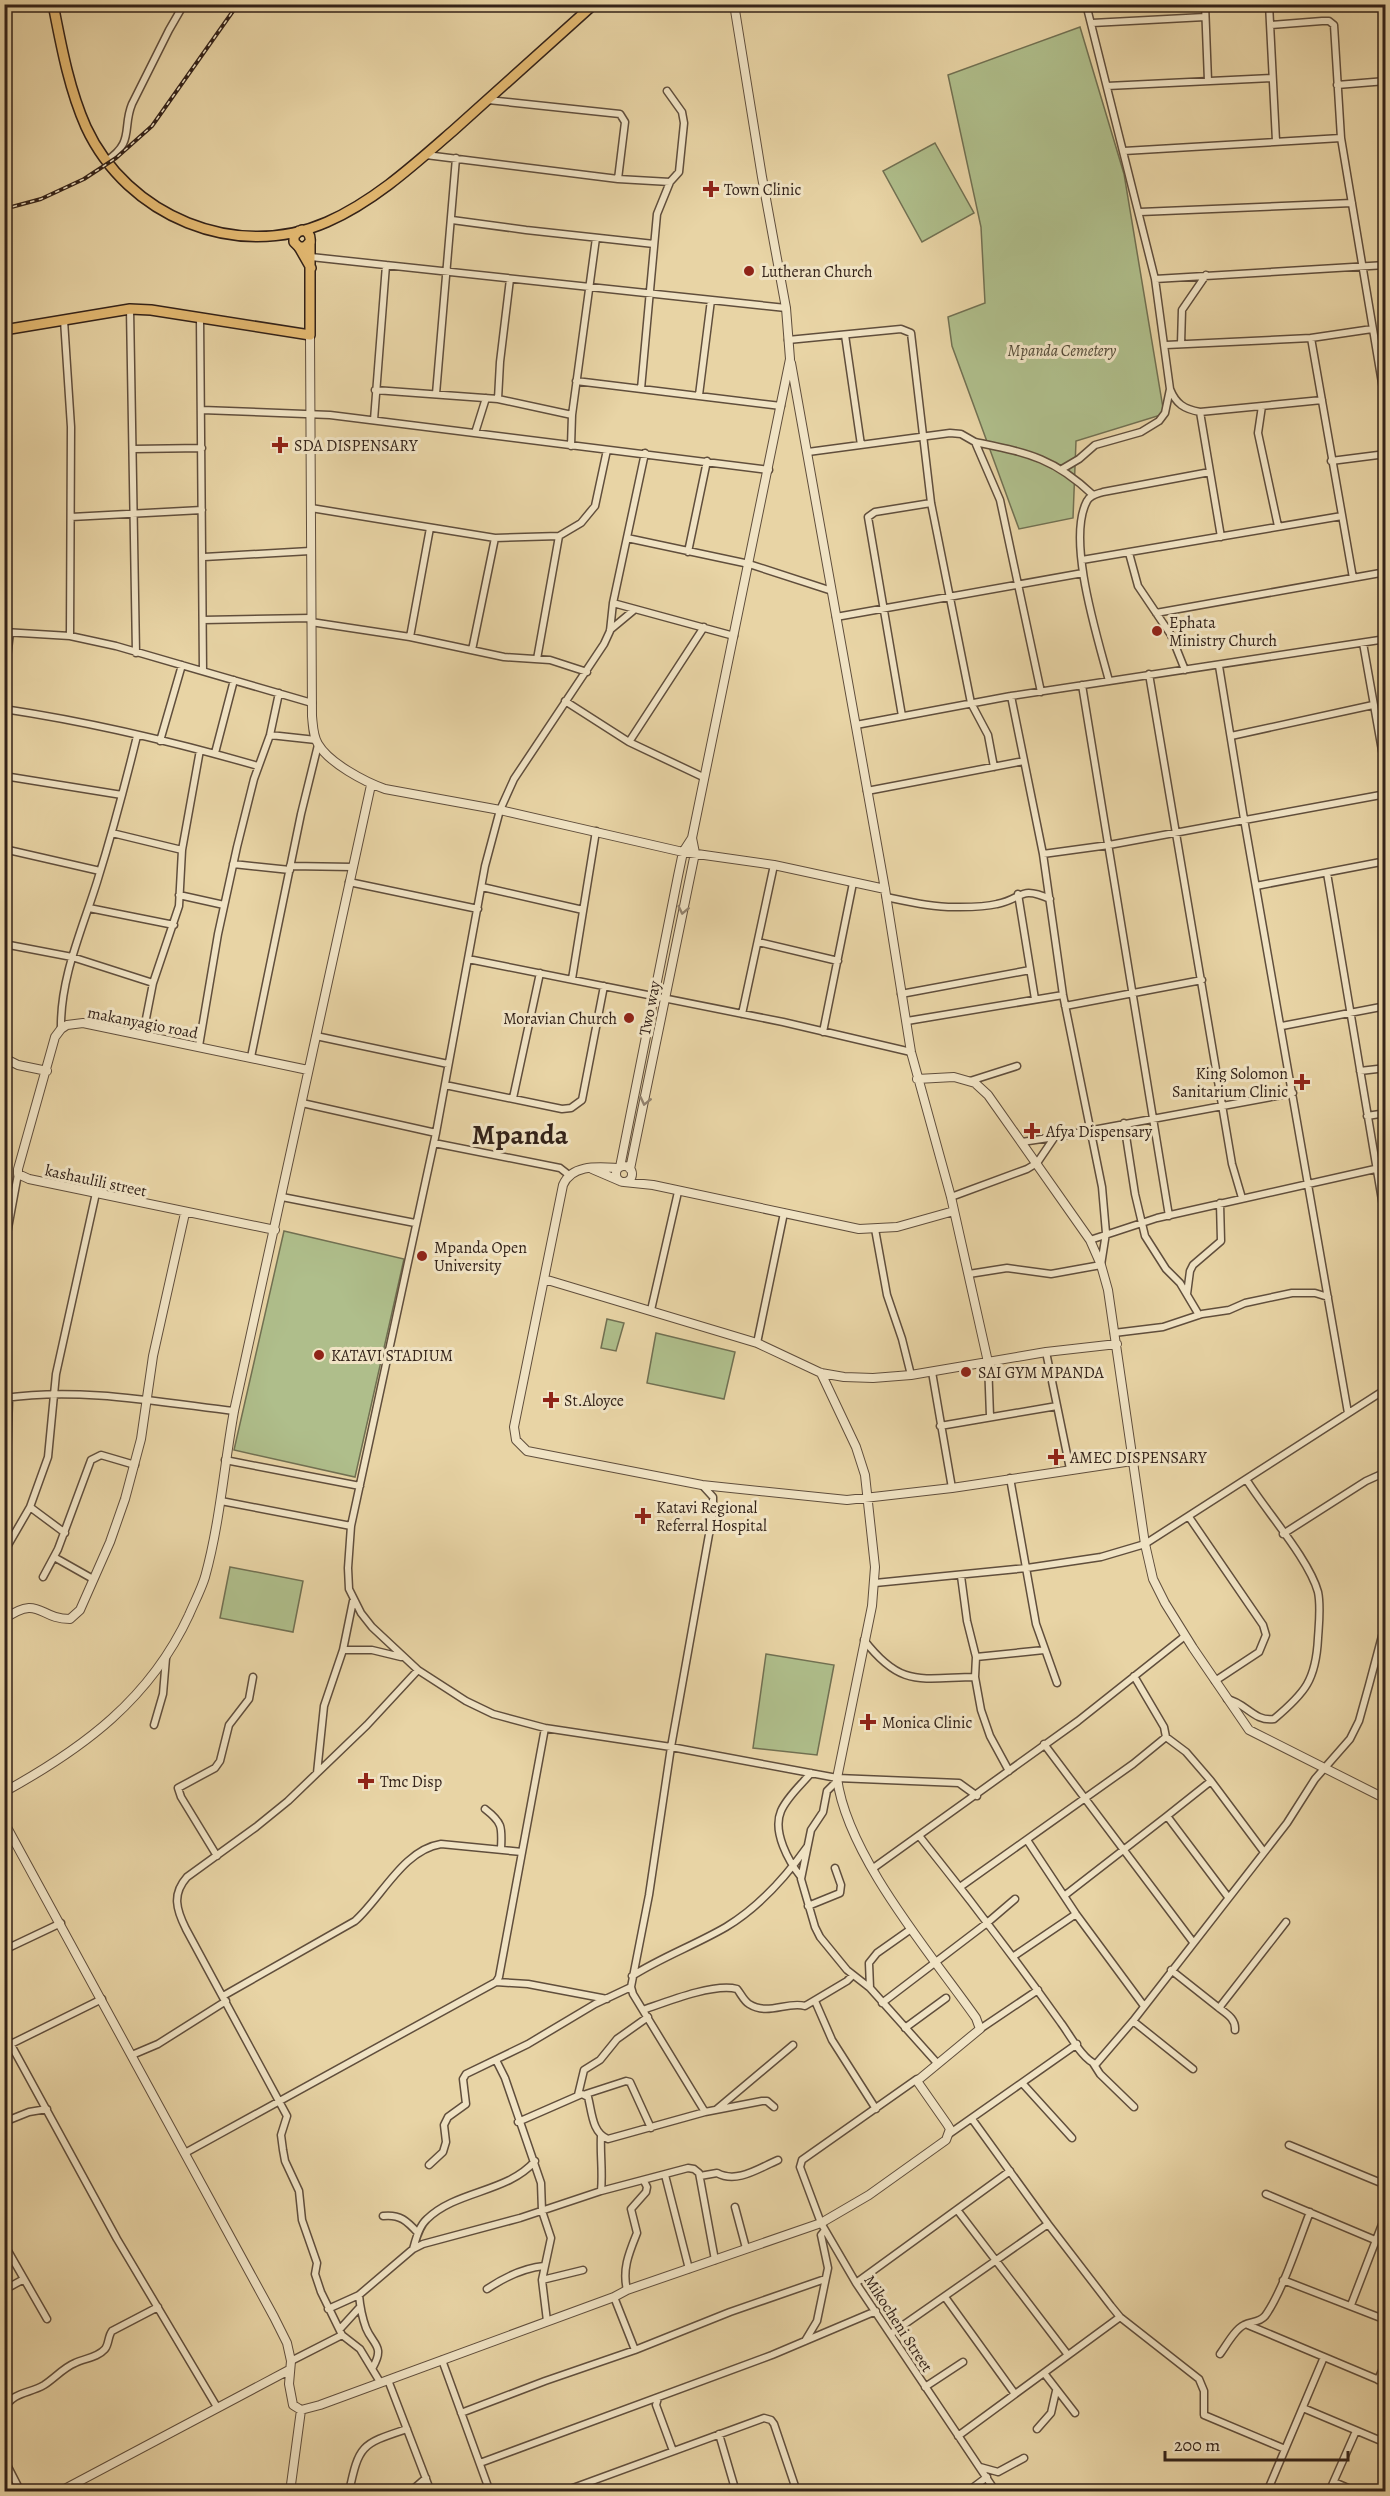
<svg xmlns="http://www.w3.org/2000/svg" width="1390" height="2496" font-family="Alegreya,serif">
  <rect width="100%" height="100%" fill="#e8d4a5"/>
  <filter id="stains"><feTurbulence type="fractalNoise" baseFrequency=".00333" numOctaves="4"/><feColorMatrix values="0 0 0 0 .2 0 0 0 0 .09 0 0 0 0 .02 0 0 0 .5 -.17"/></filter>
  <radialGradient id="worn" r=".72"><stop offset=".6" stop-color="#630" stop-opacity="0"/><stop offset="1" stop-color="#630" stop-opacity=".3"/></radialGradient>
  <path fill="#afbe8b" stroke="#717052" stroke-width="1.5" d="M1080 27 1124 174 1164 414 1076 441 1073 518 1019 529 952 346 948 317 985 303 981 227 948 75Z
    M935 143 974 213 922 242 883 171Z
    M284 1231 404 1259 355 1477 234 1450Z
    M607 1319 624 1323 616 1351 601 1348Z
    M656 1333 735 1352 724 1399 647 1383Z
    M230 1567 303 1581 293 1632 220 1618Z
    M766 1654 834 1665 817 1755 753 1748Z"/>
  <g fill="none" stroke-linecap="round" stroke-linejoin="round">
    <g stroke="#604e3c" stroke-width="9">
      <path id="minor" d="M1086 4 1155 279 1170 389C1176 404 1184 409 1200 412L1322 400
        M1205 4 1208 81
        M1269 4 1276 141
        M1092 23 1205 17
        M1271 25 1322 21H1329L1334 25 1341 138 1386 407
        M1337 85 1386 81
        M1107 86 1272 78
        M488 100 620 114 625 122 618 179
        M1124 151 1341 138
        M426 155 618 179 670 182
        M106 161C135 142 122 128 132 104L169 30 184 4
        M1140 212 1352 203
        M452 220 526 230 654 244
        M311 257 786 308
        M1155 279 1386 265
        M130 309 136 653
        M200 318 203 671
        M64 320 71 427 70 636
        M845 335 861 445
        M1311 338 1353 578
        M788 340 901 329 911 333 931 503 971 703 988 735 994 767
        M1181 344 1182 310 1206 275
        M1166 345 1311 338 1372 329
        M576 381 781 406
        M641 389 657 214 670 182 679 172 684 123 682 112 667 91
        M375 390 498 399 572 415
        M436 394 456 158
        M699 395 711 300
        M498 399 500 362 510 279
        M1262 406 1258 433 1278 526
        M202 410 330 415 769 470
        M1200 412 1221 537
        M374 420 386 265
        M475 433 486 398
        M975 442C1027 453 1053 457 1093 495
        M571 446 572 415 596 238
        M134 449 202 448
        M808 452 950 433 961 434 975 442 1000 500 1041 692
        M645 453 613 603 610 631 604 644 514 779 500 810 485 866 436 1133 351 1526 348 1568 349 1589 361 1613 372 1627 418 1670 466 1701 493 1714 545 1728 671 1747 837 1778 959 1783 977 1796
        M1331 461 1386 454
        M1062 469 1079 459 1095 445 1141 432 1159 421 1165 413 1170 389
        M311 508 495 538 559 536 581 523 595 506 607 450
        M71 517 202 510
        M627 538 749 564 829 590
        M688 552 707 461
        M1129 553 1138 586 1171 635 1185 670
        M204 557 310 551
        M1082 560 1342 516
        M613 603 734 636
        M1156 613 1386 572
        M836 617 1083 573
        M203 620 311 618
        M311 622 410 637 504 657 550 660 587 672
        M610 630 634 610
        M4 632 70 636 116 646 312 703
        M410 637 430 528
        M1363 643 1386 773
        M472 650 495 538
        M537 659 559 536
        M1219 666 1244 819 1348 1413
        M1149 674 1232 1164 1242 1198
        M1109 681C1098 639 1066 540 1087 501 1090 495 1097 494 1103 492L1210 472
        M4 685 10 632
        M1082 685 1169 1216
        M565 701 629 742 703 777
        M4 709C90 722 175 742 258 766
        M902 716 868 517 875 512 931 503
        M856 725 1011 696 1386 639
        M270 735 316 740
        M1231 736 1373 705
        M160 741 182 665
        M629 742 704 627
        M215 753 234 680
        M4 776 122 795
        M867 791 1024 761
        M112 833 182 850
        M4 849 100 871
        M1043 854 1109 845 1386 794
        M233 864 290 870
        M290 866 353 867
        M1327 873 1386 1224
        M349 882 478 909
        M1256 886 1386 861
        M482 887 583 910
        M1018 894 1035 999
        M179 895 224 905
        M886 897C910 902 936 908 960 907 972 907 985 907 997 904 1023 899 1019 885 1050 899
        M89 908 174 925
        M758 942 838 961
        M4 944 72 957 153 983
        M468 959 783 1022 911 1052
        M572 979 596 831
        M901 994 1030 970
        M1065 1006 1202 980
        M742 1014 774 865
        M907 1021 1063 995
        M1282 1026 1386 1006
        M61 1029C60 978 82 930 97 882 112 834 125 785 137 736
        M823 1032 853 883
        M143 1034 153 983 179 906 182 850 200 750
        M316 1036 448 1064
        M199 1046 218 934 237 847 254 779 270 735 279 693
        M251 1057 301 814 318 745
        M1360 1071 1386 1068
        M970 1081 1017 1066
        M445 1085 562 1109 571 1108 582 1100 604 986
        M513 1098 540 973
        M302 1103 436 1133
        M1367 1116 1386 1113
        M1124 1123 1135 1194 1145 1236 1166 1269 1180 1283 1199 1315
        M1022 1142 1055 1137 1293 1093
        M434 1143 560 1168 569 1175
        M282 1197 415 1223
        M951 1197 1027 1169 1037 1163 1054 1138
        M875 1229 887 1295 902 1339 911 1375
        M1090 1240 1157 1218 1375 1169
        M4 1250 18 1174
        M969 1274 1007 1268 1051 1274 1101 1265 1106 1233 1102 1187 1063 995 1043 854 1011 696
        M1187 1294 1190 1271 1193 1265 1221 1241 1220 1203
        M651 1310 678 1192
        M1114 1333 1163 1327 1202 1314 1229 1310 1245 1303 1292 1293H1315L1328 1297
        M757 1343 784 1213
        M1046 1352 1070 1469
        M988 1362 990 1416
        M932 1372 952 1488
        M4 1398C80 1387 159 1402 234 1411
        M940 1426 1057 1406
        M225 1460 360 1486
        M4 1470 7 1462 9 1397
        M1010 1478 1036 1624 1057 1683
        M702 1485 713 1497V1512L671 1747 649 1895 631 1987 633 1994 705 2112
        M221 1501 351 1526
        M30 1507 65 1533
        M1189 1517 1263 1625 1266 1635 1259 1652 1215 1681
        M1283 1534 1366 1481 1386 1472
        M4 1552 30 1507 48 1457 56 1374 96 1193
        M54 1557 93 1579
        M961 1576 967 1621 976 1657 975 1677 981 1710 990 1736 1009 1771
        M43 1577 58 1549 91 1460 101 1455 135 1465
        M875 1583 1027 1568 1101 1557 1145 1544 1386 1389
        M864 1640C901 1688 920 1678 975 1677
        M343 1650H372L401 1657
        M976 1657 1044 1650
        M1134 1676 1164 1727 1166 1737
        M1227 1699C1246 1703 1254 1722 1274 1719 1305 1693 1316 1680 1318 1638 1319 1623 1321 1606 1318 1592 1309 1559 1265 1510 1246 1479
        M154 1725 163 1694 166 1658
        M1044 1744 1193 1942
        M317 1773 324 1706 343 1650 353 1601
        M837 1781 827 1791 823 1812 811 1830 801 1879 815 1927 820 1937 847 1970 870 1988 937 2063
        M485 1809C503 1823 502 1827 501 1849
        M1167 1816 1211 1781
        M920 1837C969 1898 1016 1960 1061 2023 1070 2035 1083 2060 1096 2064L1133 2021 1287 1823 1315 1779 1350 1739 1359 1721 1369 1685 1386 1621
        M1027 1840 1076 1914 1144 2006
        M217 1856 181 1797 178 1788 215 1768 220 1761 229 1725 249 1699 253 1677
        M872 1869 1078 1721 1185 1636
        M801 1877C789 1862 772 1832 781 1811 787 1797 801 1785 811 1773
        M960 1887 1133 1764 1166 1737 1186 1752 1211 1781 1264 1852
        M1064 1896 1167 1816 1228 1897
        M808 1906 840 1893 841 1885 835 1868
        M4 1950 61 1923
        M1014 1956 1076 1914
        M1171 1970 1219 2008 1286 1922
        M632 1976C662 1957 695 1945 726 1927 759 1907 785 1878 807 1847
        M496 1982 528 1984 607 1999
        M870 1988 869 1963 877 1953 911 1929
        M223 1996 355 1921C382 1897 403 1850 441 1844L522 1852
        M815 2001 832 2040 876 2109
        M882 2003 987 1923 1015 1899
        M1219 2008C1227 2014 1236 2019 1235 2030
        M643 2010C666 2002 713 1983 737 1989 741 1994 744 2001 749 2004 768 2016 787 2001 805 2006L847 1981 853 1975
        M1133 2021 1193 2069
        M905 2028 946 1998
        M980 2029 1038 1990
        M4 2032 117 2239 217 2407
        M11 2044 102 1999
        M132 2055 158 2044 226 2001
        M496 2060 505 2078 541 2183 542 2211 551 2238 542 2280 547 2321
        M1093 2063 1100 2074 1134 2107
        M917 2079 802 2160 800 2167 821 2223 856 2283 996 2492
        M1023 2084 1072 2138
        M586 2094 626 2081 630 2082 651 2128
        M578 2095 584 2070 600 2060 617 2039 648 2017
        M717 2109 793 2045
        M972 2119 1048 2224 1111 2306 1120 2317 1199 2379 1204 2391V2415L1285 2449
        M4 2122 29 2112 47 2109
        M518 2122 582 2094 588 2097C592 2112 592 2133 608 2139L705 2112 762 2101H767L774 2107
        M949 2134 1077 2044
        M1289 2145 1386 2185
        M185 2153 496 1982 499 1977 545 1728
        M429 2165 443 2152 446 2142 444 2125 448 2117 466 2104 463 2079 466 2074 528 2044 595 2004 631 1987
        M665 2175 689 2269
        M700 2176 717 2173C737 2184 759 2168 778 2160
        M601 2191C603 2172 600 2155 601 2136
        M1266 2194 1375 2240
        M735 2207 746 2248
        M958 2211 1068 2355
        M383 2216C400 2214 407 2221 418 2233
        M4 2244 47 2319
        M413 2249C416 2239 419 2226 427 2219 457 2190 507 2193 535 2161
        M542 2280 583 2270
        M1283 2280 1386 2320
        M856 2283 1010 2171
        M487 2289C505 2277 523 2268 544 2266
        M4 2290 24 2279
        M627 2290C622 2269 629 2253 637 2233L631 2209 646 2192 647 2187 644 2181
        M359 2295C360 2306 362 2317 366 2328 373 2345 385 2346 373 2367
        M614 2297 635 2350
        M945 2297 1015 2394
        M1351 2305 1386 2214
        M328 2309 359 2295 413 2249 423 2244 520 2218 601 2191 688 2168 694 2169 699 2173 715 2260
        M1248 2325 1386 2383
        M340 2329 360 2307
        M892 2333 1048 2224
        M805 2341 817 2321 828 2268 821 2235 825 2230
        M1220 2354C1226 2346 1235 2329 1244 2325 1251 2321 1259 2323 1265 2316 1282 2293 1299 2240 1310 2212
        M442 2360 490 2492
        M291 2361 342 2335
        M1044 2373 1075 2413
        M388 2380 431 2492
        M1378 2380 1386 2361
        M380 2382 360 2349 342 2335 321 2292 315 2274 317 2263 302 2220 299 2191 285 2161 283 2150 281 2135 287 2116 186 1929C176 1909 172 1894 187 1877L256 1827 288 1801 367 1725 418 1670
        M925 2387 963 2362
        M658 2398 656 2405 673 2451
        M1303 2408 1386 2443
        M4 2409C14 2391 29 2394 44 2385 55 2378 63 2368 75 2363 85 2358 97 2358 105 2349 109 2344 108 2336 112 2331L158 2307
        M461 2413 545 2381 635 2350 730 2312 825 2279
        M1037 2429 1051 2413 1056 2391
        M719 2434 736 2492
        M958 2436 1120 2317
        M4 2459 21 2492
        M480 2463 772 2355 876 2311
        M980 2467 998 2472 1024 2458
        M1334 2482 1357 2492
        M349 2492C359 2444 362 2444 407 2429
        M410 2492 426 2478
        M562 2492 764 2418 771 2420 774 2424 797 2492
        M722 2492 734 2487
        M967 2492 987 2477
        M1267 2492 1324 2357
        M1329 2492 1356 2431"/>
    </g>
    <g stroke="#604e3c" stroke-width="10">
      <path id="tertiary" d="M310 335 312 716C313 726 313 736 318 744 329 763 365 782 385 789L500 810 683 852 774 865 885 889
        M791 363 885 889 911 1052 951 1197 988 1362
        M4 1058 18 1065 47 1071
        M917 1079 954 1077 975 1083 988 1095 1090 1240 1101 1265 1108 1290 1145 1544 1153 1579 1165 1603 1193 1648 1249 1730 1386 1799
        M616 1174a8 8 0 1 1 16 0a8 8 0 1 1-16 0Z
        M620 1167 678 876 683 852 692 838 790 359 786 308 762 177 734 4
        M618 1168C598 1167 572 1164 563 1185L514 1427 516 1440 527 1451 702 1485 847 1500 952 1488 1132 1461
        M592 1169 620 1181
        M630 1169 695 853 692 838
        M624 1182 653 1185 859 1229 897 1227 954 1211
        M275 1230 29 1179 18 1174V1169L55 1037 61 1029 67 1025 83 1023 308 1070
        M544 1279 757 1343 821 1373 844 1377 873 1378 911 1375 1046 1352 1117 1344
        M4 1619C40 1594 38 1619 70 1619L80 1610 110 1542 125 1499 141 1439 153 1356 185 1213
        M4 1792C84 1748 150 1699 189 1615 194 1603 201 1590 205 1577 220 1523 224 1466 234 1411L371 785
        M4 1822 274 2317 287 2343 291 2361 289 2384 293 2405 301 2410 320 2405 614 2297 627 2290 821 2223 869 2195 946 2140 950 2129 947 2124 917 2081 980 2029 976 2018C931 1954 847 1856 837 1778L872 1606 875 1567 865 1475 856 1447 821 1373
        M59 2492 289 2370
        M290 2492 301 2410"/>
    </g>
    <g stroke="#332219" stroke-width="12">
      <path id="primary" d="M299 247 311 268
        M4 330 130 309 151 310 310 335V242"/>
    </g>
    <g stroke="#332219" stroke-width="12">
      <path id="trunk" d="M53 4C61 45 69 89 86 127 127 216 236 262 327 222 375 201 416 163 455 129 501 88 547 46 594 4
        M299 231 294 236V242L299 247H305L310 242C311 235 308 231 302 230"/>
    </g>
    <use href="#minor" stroke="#f0e3c4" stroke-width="6"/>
    <use href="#tertiary" stroke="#f0e3c4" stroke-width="8"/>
    <use href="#primary" stroke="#e4ba72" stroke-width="9"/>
    <use href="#trunk" stroke="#e4ba72" stroke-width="9"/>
    <g stroke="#332219" stroke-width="4">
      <path id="rail" d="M4 209 41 199 84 179 116 158 152 126 238 4"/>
    </g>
    <use href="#rail" stroke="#f0e3c4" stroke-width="1.5" stroke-dasharray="4.5" stroke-linecap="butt"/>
  </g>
  <defs><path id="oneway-chevron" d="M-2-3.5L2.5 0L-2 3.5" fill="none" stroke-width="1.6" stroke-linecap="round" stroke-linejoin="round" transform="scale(1.5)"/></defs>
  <g stroke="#92826e">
    <use href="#oneway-chevron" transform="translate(683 910) rotate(102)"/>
    <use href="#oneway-chevron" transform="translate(645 1101) rotate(103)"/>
  </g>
  <g fill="#8f2418" stroke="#f0e3c4" stroke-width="2">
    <path d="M708 180h6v6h6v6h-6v6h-6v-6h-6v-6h6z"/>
    <circle cx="749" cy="271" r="6"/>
    <path d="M277 436h6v6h6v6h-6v6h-6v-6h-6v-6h6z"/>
    <circle cx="1157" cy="631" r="6"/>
    <circle cx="629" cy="1018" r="6"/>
    <path d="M1299 1073h6v6h6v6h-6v6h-6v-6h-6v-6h6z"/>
    <path d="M1029 1122h6v6h6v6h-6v6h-6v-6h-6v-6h6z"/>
    <circle cx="422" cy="1256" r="6"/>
    <circle cx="319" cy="1355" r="6"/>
    <circle cx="966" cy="1372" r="6"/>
    <path d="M548 1391h6v6h6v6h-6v6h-6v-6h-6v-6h6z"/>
    <path d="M1053 1448h6v6h6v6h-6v6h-6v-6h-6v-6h6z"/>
    <path d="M640 1507h6v6h6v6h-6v6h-6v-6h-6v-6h6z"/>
    <path d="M865 1713h6v6h6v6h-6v6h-6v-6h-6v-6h6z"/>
    <path d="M363 1772h6v6h6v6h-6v6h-6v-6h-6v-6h6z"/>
  </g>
  <g text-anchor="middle" stroke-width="6" stroke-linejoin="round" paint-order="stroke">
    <g font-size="16" fill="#332219" stroke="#f0e3c4" text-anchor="start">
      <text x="724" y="195">Town Clinic</text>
      <text x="761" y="277">Lutheran Church</text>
      <text x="294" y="451">SDA DISPENSARY</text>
      <text x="1169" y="628">Ephata<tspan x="1169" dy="18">Ministry Church</tspan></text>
      <text x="617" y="1024" text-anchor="end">Moravian Church</text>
      <text x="1288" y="1079" text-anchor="end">King Solomon<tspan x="1288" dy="18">Sanitarium Clinic</tspan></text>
      <text x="1046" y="1137">Afya Dispensary</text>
      <text x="434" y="1253">Mpanda Open<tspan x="434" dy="18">University</tspan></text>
      <text x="331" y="1361">KATAVI STADIUM</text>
      <text x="978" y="1378">SAI GYM MPANDA</text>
      <text x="564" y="1406">St.Aloyce</text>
      <text x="1070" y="1463">AMEC DISPENSARY</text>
      <text x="656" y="1513">Katavi Regional<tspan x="656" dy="18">Referral Hospital</tspan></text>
      <text x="882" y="1728">Monica Clinic</text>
      <text x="380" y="1787">Tmc Disp</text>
    </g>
    <g font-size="16" font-style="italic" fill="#524936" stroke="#f0e3c4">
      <text x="1062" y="356">Mpanda Cemetery</text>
    </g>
    <g font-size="16" fill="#332219" stroke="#f0e3c4">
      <text transform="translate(649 1008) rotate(-79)" y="6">Two way</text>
      <text transform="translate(143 1022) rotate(11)" y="6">makanyagio road</text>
      <text transform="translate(96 1180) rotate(12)" y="6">kashaulili street</text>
      <text transform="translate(899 2323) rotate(57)" y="6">Mikocheni Street</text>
    </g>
    <g font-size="28" font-weight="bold" fill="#332219" stroke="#f0e3c4">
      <text x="520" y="1144">Mpanda</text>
    </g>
  </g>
  <rect width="1390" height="2496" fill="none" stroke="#e8d4a5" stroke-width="24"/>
  <rect x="6" y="6" width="1378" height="2484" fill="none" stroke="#332219" stroke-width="3"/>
  <rect x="12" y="12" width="1366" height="2472" fill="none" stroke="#332219" stroke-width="1.5"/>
  <path d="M1165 2451v9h183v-9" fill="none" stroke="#332219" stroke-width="3"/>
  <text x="1174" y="2451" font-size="18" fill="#332219" stroke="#f0e3c4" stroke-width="4.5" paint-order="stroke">200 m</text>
  <rect width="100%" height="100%" filter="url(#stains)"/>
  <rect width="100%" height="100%" fill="url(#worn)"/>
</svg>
